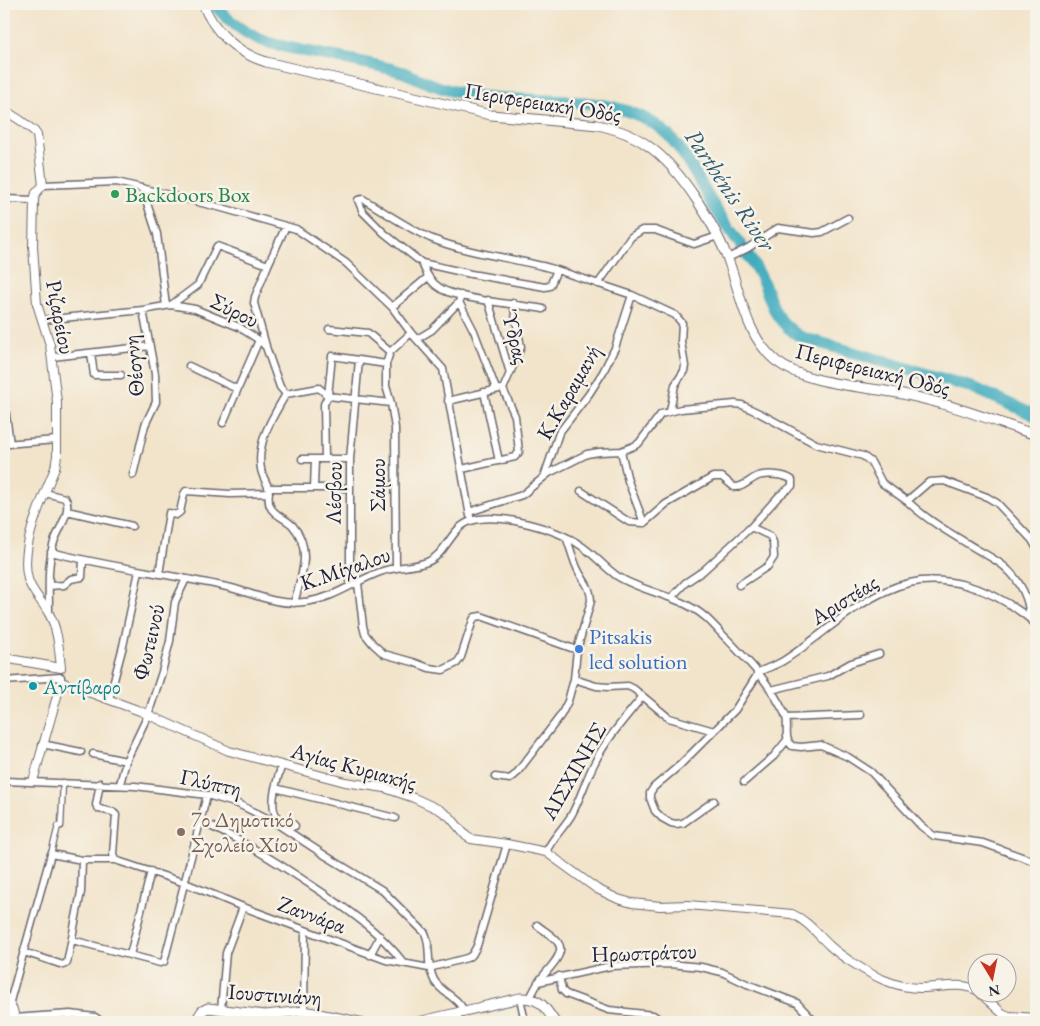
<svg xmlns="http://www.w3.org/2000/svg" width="1040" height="1026" font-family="'EB Garamond',serif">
  <rect width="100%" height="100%" fill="#f7f3e8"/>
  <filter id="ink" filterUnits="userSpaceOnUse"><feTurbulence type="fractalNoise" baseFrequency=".02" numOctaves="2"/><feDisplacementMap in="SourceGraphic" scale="10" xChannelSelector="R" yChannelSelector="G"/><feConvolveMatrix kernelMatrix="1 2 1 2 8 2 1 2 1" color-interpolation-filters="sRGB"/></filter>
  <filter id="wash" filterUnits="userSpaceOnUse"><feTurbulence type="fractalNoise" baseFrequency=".0096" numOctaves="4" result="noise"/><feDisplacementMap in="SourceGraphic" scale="20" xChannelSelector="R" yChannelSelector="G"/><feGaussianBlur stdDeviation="1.12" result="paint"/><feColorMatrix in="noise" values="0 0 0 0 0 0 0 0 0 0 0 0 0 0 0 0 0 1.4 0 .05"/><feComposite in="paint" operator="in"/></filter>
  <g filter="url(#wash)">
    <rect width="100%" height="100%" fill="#f2e4cb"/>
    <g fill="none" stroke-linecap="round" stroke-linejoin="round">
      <path stroke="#40acbe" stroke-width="12" d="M214 4C229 22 244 33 266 42 310 54 355 59 399 71 410 74 420 80 431 84 446 90 462 94 478 96 535 105 622 90 667 134 686 153 697 178 710 200 725 224 743 246 757 270 774 299 768 317 801 337L974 388 1036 416"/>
    </g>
  </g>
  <g filter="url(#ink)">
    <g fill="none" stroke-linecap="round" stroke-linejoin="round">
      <g stroke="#6b666d" stroke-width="7">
        <path id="pedestrian" d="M51 854 58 826H61L63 782
          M4 1018 6 1022"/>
      </g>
      <g stroke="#6b666d" stroke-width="9">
        <path id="minor" d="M43 185 117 182 222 208 296 229 346 263 392 307 411 333 443 369 470 516
          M142 188 157 234 166 306
          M4 199 34 200
          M728 258 748 248 778 228 814 233 822 232 848 218
          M422 263C426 273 430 282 440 288 455 299 521 305 543 309
          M557 270C517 258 468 254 430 238 406 227 385 212 363 199L358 200 363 212 384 233 422 263 471 274 545 287 550 286 557 270 632 295 675 315 682 323 681 342 685 366 684 371 675 385 670 411
          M598 284 631 237 642 230H655L694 244 718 236
          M461 295 459 302 474 331 496 389
          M171 305 198 285 217 246 268 265
          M392 307 428 277
          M42 320 143 310 171 305 195 309 239 327 259 340 266 347 280 387 286 394C273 417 256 442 261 469 262 476 266 481 268 487 270 493 267 500 270 506 273 515 287 519 293 526 313 549 301 578 294 603
          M329 329 368 333 390 352
          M417 339 432 330 459 302
          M266 346 254 303 255 297 268 265 286 226
          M91 353 94 375H121
          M52 357 150 346
          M189 366 237 389
          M510 373 521 347 513 303
          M484 392 499 461
          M286 394 319 388 328 396
          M328 396 391 403
          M4 400 10 444
          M448 401 499 389
          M223 423 259 340
          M4 444 57 440
          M302 459H350
          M325 459 324 404 328 396 332 356 386 364
          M462 469 515 457 519 452 515 416 503 389 510 373 488 300
          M133 475 145 425 156 402 155 374 143 310
          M544 477 559 433 589 394 603 372 615 348 632 295
          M269 488H349
          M314 488 315 459
          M581 491 629 522 644 523 628 481 621 451
          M45 493 65 498C73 509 58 530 54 542 47 564 49 589 49 612
          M907 501C928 521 953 535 978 550 988 556 999 561 1007 569 1020 581 1030 600 1029 617
          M67 511 132 526
          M469 512 522 495 549 473 587 454 599 452 621 451 634 446 639 443 661 414 681 409 735 404 742 405 761 414 816 444 863 456 871 462 882 483 907 501 929 482 944 481 987 497 997 503 1032 540 1036 547
          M644 523 666 504 713 477H722L734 487C743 488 748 481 756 477 764 473 785 474 792 480V486L779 496 751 527 703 571 685 583 671 598
          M51 552C109 567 169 574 227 587 253 593 276 606 304 602 334 599 353 582 380 572 395 566 412 568 427 562 446 555 451 527 471 521 499 512 557 529 580 545 594 554 604 567 617 576 644 593 679 595 704 616 713 623 720 633 729 641 749 662 766 679 780 705 782 709 785 713 786 717 789 727 783 738 792 746L801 747 821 745 848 757 871 772 921 826 934 836 983 843 1036 862
          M396 568 395 428 391 403 386 386V364L390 352 411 333
          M159 574 169 513 176 515 180 512 184 494 186 491 230 494 269 493
          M358 583 363 626 365 634 373 644 384 654 413 662 429 668 443 670 457 663 461 657 473 620 475 617 481 616 577 650
          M739 585 768 566 774 557 773 542 770 536 751 527
          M49 586 64 585 71 579 82 577 83 560
          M350 586V459L359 360
          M759 672C766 668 775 666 783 661 818 639 849 607 888 590 939 567 996 589 1036 624
          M574 679 596 686 608 687 628 686 634 689 669 718 714 731
          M4 681 61 677V682
          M771 690 828 676 851 663 879 654
          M109 699 123 646 139 571
          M787 718 861 715
          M42 744 81 752
          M93 754 126 761
          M495 777 510 779 516 774 561 715 568 701 574 679 577 650 591 601C591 588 585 583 579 572 573 561 571 549 566 537
          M4 781 135 786 207 795 238 804 271 820 326 856 382 890 425 933C432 948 425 962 434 980 441 993 458 997 464 1011
          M744 782 774 756 787 740
          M100 783 96 805 99 809 113 812 116 815 113 854 115 860
          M120 784 126 761 148 715 162 672 170 641 175 602 186 579
          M275 788 395 818
          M714 801 683 823 676 824 671 823 662 818 655 811 650 798V793L654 787 680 765 735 710 759 672
          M201 822C241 839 278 863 314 887 347 909 379 931 404 963
          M277 822 292 827 295 826C291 820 283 821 278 817 267 808 278 776 282 765
          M546 852C552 838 564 828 572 814 581 797 586 779 595 762 607 738 626 717 642 697
          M72 940 160 963 164 962 207 795
          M24 952 63 965 67 963 81 892 82 860
          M130 955 151 871
          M370 955 380 936
          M559 976 562 990 566 994 609 1010 653 1015 663 1022
          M538 982 611 966 670 964 701 967 722 972 747 984 797 1003 815 1022
          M520 998 525 1022
          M530 998C533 992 536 986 540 980 545 972 562 958 560 947 558 938 544 931 537 925
          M9 1005 51 854 82 860H115L185 883 243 907 386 960 429 968 467 958 472 955 477 946 507 844
          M221 1010 226 953 243 907
          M304 1011 305 930
          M458 1013V1022
          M14 1018 70 1014 95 1017 98 1019V1022
          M68 1022 70 1014
          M237 1022 238 1012"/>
      </g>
      <g stroke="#6b666d" stroke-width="10">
        <path id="tertiary" d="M4 110 20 120 34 131 37 135 43 185 36 193 34 200 33 247 37 304 50 345 57 402V456L55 468C43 498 19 547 28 579 31 591 42 601 48 612 58 628 59 649 61 668L4 658
          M33 781 61 682 140 711 229 751 345 782 385 788 414 798 440 810 450 817 466 836 471 839 507 844 546 852 597 889 618 899 632 903 660 906 688 905 792 914C808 921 817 934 830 946 842 957 869 974 884 980 896 985 909 988 921 988 940 988 961 981 978 991
          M981 994 1002 1013 1009 1016 1036 1018"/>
      </g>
      <g stroke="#6b666d" stroke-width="11">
        <path id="secondary" d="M203 4C214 32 237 53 266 62L491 115 598 125C616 129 632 134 647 145 681 168 718 228 731 268 742 301 748 338 776 361 808 386 868 386 907 395 951 404 994 421 1036 435
          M195 1022 202 1011 208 1008 265 1015 304 1011 359 1022
          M418 1022 520 998C541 998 544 1006 555 1022"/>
      </g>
      <g stroke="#6b666d" stroke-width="12">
        <path id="primary" d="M4 997 12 1010 15 1022"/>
      </g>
      <use href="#pedestrian" stroke="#fff" stroke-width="4.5"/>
      <use href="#minor" stroke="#fff" stroke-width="6"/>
      <use href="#tertiary" stroke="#fff" stroke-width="8"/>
      <use href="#secondary" stroke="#fff" stroke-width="9"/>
      <use href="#primary" stroke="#fff" stroke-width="10"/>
    </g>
  </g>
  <circle fill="#2e9e5b" stroke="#f7f3e8" stroke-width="2" cx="115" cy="194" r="5"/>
  <circle fill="#3f7fe0" stroke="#f7f3e8" stroke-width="2" cx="579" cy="649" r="5"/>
  <circle fill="#0f9aa8" stroke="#f7f3e8" stroke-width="2" cx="33" cy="686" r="5"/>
  <circle fill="#8d6e63" stroke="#f7f3e8" stroke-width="2" cx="181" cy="832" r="5"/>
  <g text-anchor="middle" stroke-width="5" stroke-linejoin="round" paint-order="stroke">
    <g font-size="22" fill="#22223b" stroke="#f7f3e8">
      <text transform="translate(543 102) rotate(9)" y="8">Περιφερειακή Οδός</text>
      <text transform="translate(235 310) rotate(26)" y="8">Σύρου</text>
      <text transform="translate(61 317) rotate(79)" y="8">Ριζαρείου</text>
      <text transform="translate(516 337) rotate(76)" y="8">Ύδρας</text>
      <text transform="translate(133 366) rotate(-96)" y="8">Θέογνη</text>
      <text transform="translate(873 369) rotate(14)" y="8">Περιφερειακή Οδός</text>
      <text transform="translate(568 392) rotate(-60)" y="8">Κ.Καραμανή</text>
      <text transform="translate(377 485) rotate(-90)" y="8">Σάμου</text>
      <text transform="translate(333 493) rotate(-89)" y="8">Λέσβου</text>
      <text transform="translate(345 568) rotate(-19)" y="8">Κ.Μίχαλου</text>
      <text transform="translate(844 599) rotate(-32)" y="8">Αριστέας</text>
      <text transform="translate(148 642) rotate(-77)" y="8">Φωτεινού</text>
      <text transform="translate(354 766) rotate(15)" y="8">Αγίας Κυριακής</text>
      <text transform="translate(573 771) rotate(-60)" y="8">ΑΙΣΧΙΝΗΣ</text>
      <text transform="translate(211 782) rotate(12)" y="8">Γλύπτη</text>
      <text transform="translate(312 914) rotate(20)" y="8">Ζαννάρα</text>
      <text transform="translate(644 952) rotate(-2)" y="8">Ηρωστράτου</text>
      <text transform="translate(275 994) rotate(4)" y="8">Ιουστινιάνη</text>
    </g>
    <g font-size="22" fill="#27864d" stroke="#f7f3e8" text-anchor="start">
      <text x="125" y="202">Backdoors Box</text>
    </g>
    <g font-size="22" fill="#366cbe" stroke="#f7f3e8" text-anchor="start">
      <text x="589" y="644">Pitsakis<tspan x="589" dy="25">led solution</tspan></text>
    </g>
    <g font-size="22" fill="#0d838f" stroke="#f7f3e8" text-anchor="start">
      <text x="43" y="694">Αντίβαρο</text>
    </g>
    <g font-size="22" fill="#785e54" stroke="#f7f3e8" text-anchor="start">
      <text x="191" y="827">7ο Δημοτικό<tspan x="191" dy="25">Σχολείο Χίου</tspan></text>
    </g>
    <g font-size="24" font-style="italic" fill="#2e596f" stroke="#f7f3e8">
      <text transform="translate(730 190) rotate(56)" y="8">Parthénis River</text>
    </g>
  </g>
  <rect width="1040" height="1026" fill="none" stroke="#f7f3e8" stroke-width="20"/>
  <g transform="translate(992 978) rotate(170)"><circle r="24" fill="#f7f3e8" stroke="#a29fa3"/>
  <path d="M0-4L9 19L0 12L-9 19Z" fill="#c8321e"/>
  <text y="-8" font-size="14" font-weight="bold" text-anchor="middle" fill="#22223b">N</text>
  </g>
</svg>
